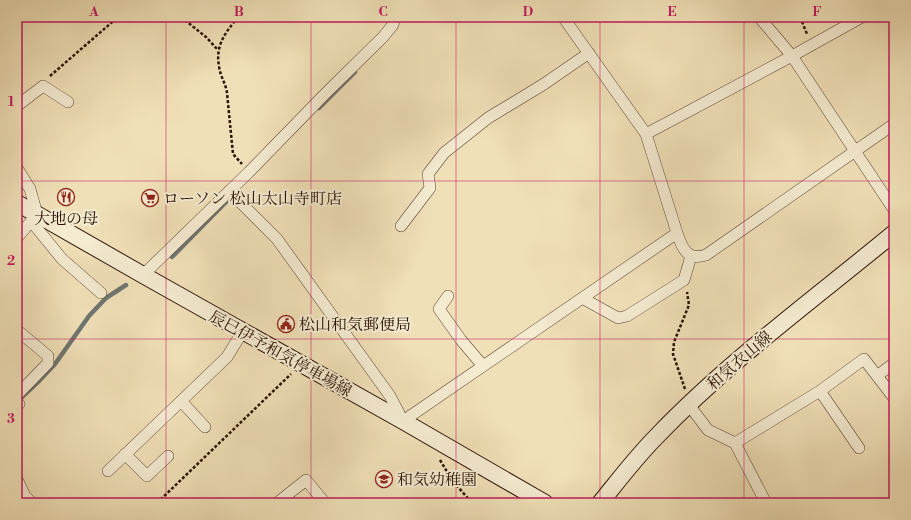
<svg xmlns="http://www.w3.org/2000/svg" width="911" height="520" font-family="'Libre Bodoni','Noto Serif JP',serif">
  <rect width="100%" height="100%" fill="#f0e0b8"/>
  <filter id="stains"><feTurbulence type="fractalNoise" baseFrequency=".005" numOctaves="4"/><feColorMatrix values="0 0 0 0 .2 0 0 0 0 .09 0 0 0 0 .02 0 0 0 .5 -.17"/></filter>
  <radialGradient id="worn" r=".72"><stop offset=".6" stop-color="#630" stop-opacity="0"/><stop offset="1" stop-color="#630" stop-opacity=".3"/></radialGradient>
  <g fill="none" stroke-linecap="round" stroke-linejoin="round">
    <path stroke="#6f7671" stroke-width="4.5" d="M319 108 355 72
      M172 257 228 200
      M22 397 39 381 55 364 89 316 106 298 126 285"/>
    <g stroke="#5a4430" stroke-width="12">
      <path id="minor" d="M563 17 646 134 677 233C682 248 687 261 706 255L894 124
        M759 17 792 56 894 210
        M17 106 43 86 68 102
        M646 134 792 56 862 17
        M17 168 30 189 37 214 17 238
        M229 191 277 239 390 396 403 421 677 233
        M31 221 62 259 101 293
        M401 226 430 188 428 174 444 153 488 118 544 84 589 53
        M143 275 249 172 325 94 383 37 392 26 396 17
        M448 296 439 309 461 340 483 366
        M582 298 618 318 627 316 684 280 691 256
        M17 330 48 356V363L17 395
        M877 376 894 363
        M820 391 859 448
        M17 401 19 404 17 406
        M181 401 205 427
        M689 405 708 430 735 443 820 391 864 359 894 398
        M735 443 766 503
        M125 454 147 476 168 456
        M108 471 227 357 243 331
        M17 479 25 496 32 503
        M277 503 306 480 325 503"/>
    </g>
    <g stroke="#281003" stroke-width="18">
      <path id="secondary" d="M17 203 143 275 403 421 545 503
        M600 503C618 481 636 457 657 436 729 361 814 299 894 233"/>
    </g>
    <path stroke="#281003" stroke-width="2.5" stroke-dasharray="3 2" stroke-linecap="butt" d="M181 17 206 37 218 50
      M238 17C226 32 215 45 219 66 220 76 226 84 227 93L233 154 242 164
      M800 17 807 34
      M50 76 118 17
      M685 389 673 354 674 342 689 305 687 292
      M440 460 452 480 472 503
      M157 503 291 374"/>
    <use href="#minor" stroke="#f5ebd1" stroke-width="11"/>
    <use href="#secondary" stroke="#f5ebd1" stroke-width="16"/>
  </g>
  <path fill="none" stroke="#c2185b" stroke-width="1" stroke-opacity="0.55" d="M166 17V503M311 17V503M456 17V503M600 17V503M744 17V503M17 181H894M17 339H894"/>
  <defs>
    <g id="restaurant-ring" transform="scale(0.9)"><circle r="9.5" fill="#f5ebd1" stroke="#8f2418" stroke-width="1.5"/><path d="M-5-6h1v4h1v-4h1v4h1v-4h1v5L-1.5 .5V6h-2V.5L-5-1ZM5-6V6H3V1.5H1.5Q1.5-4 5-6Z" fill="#8f2418"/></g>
    <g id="supermarket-ring" transform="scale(0.9)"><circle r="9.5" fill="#f5ebd1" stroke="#8f2418" stroke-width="1.5"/><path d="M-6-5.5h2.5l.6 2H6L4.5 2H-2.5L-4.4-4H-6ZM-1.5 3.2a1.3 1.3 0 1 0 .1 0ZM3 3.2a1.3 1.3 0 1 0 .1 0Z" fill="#8f2418"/></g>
    <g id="civic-ring" transform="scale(0.9)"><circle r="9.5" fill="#f5ebd1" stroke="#8f2418" stroke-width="1.5"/><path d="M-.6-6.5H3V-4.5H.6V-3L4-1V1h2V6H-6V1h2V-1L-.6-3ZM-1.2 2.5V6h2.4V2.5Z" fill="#8f2418"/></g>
    <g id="school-ring" transform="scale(0.9)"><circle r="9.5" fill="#f5ebd1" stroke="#8f2418" stroke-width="1.5"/><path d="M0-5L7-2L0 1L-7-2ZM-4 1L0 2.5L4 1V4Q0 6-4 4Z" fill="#8f2418"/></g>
  </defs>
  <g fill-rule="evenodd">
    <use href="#restaurant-ring" x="66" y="197"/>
    <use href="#supermarket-ring" x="150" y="198"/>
    <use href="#civic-ring" x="286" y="324"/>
    <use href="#school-ring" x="384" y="479"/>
  </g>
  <g text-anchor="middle" stroke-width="4" stroke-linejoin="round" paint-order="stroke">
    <g font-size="16" fill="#281003" stroke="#f5ebd1" text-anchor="start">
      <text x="163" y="204">ローソン 松山太山寺町店</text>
      <text x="66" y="224" text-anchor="middle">大地の母</text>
      <text x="299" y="330">松山和気郵便局</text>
      <text x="397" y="485">和気幼稚園</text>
    </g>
    <g font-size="16" fill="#281003" stroke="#f5ebd1">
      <text transform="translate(281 353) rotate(29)" y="6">辰巳伊予和気停車場線</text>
      <text transform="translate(739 360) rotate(-41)" y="6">和気衣山線</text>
    </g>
  </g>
  <rect width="911" height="520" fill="none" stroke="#f0e0b8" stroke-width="44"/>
  <rect x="22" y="22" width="867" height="476" fill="none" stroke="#c2185b" stroke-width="1.5"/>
  <g font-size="13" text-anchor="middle" font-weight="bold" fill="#c2185b">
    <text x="94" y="16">A</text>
    <text x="239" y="16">B</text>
    <text x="383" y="16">C</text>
    <text x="528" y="16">D</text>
    <text x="672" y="16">E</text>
    <text x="817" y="16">F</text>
    <text x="11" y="106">1</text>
    <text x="11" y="265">2</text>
    <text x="11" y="423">3</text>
  </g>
  <rect width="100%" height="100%" filter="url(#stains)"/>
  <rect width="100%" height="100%" fill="url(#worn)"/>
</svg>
